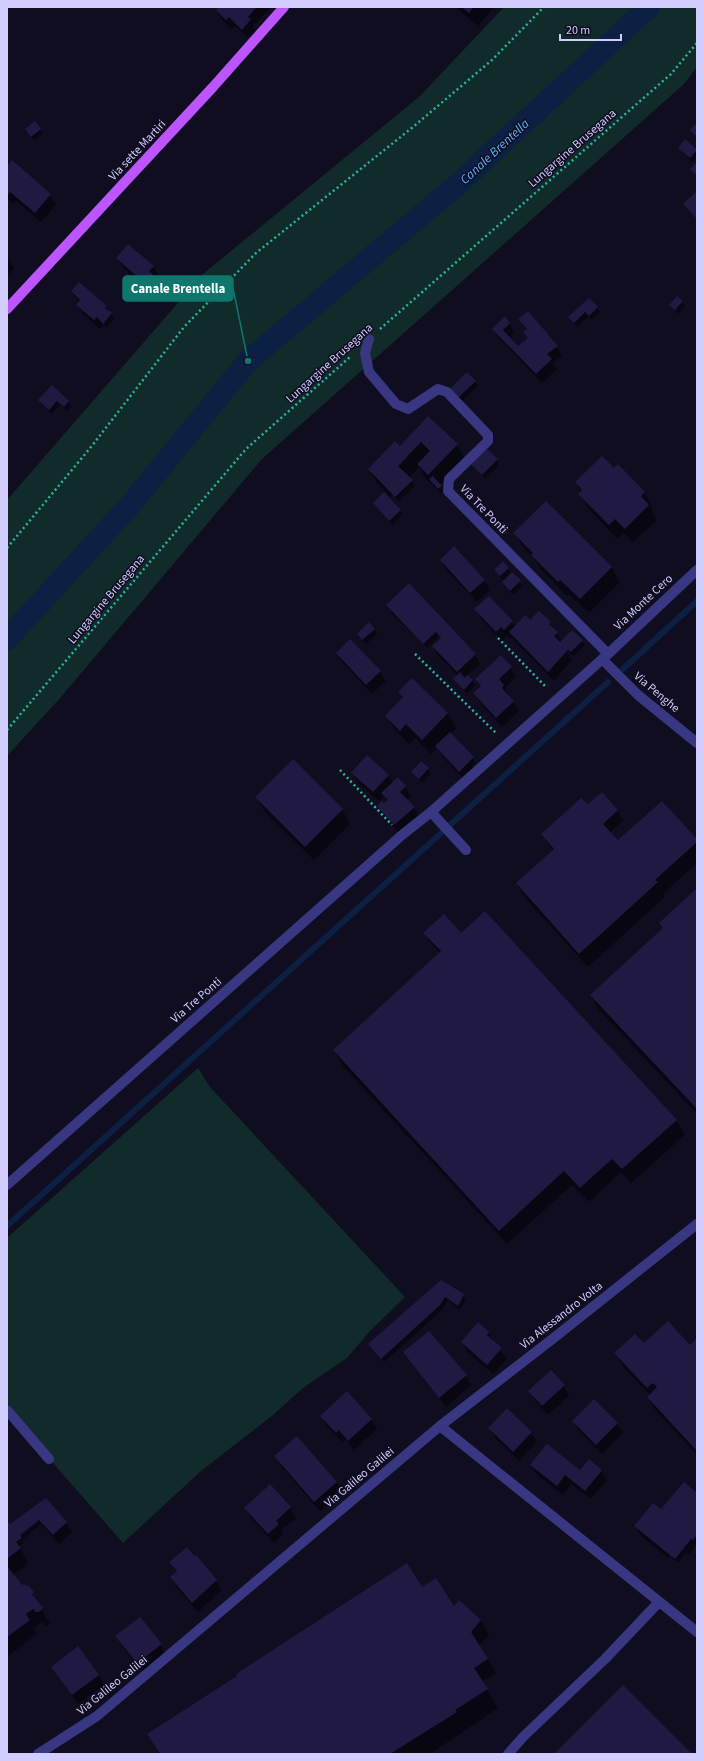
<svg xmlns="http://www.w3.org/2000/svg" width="704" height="1761" font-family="'Source Sans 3',sans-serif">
  <rect width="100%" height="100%" fill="#100d21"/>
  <path fill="#102b2a" d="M504 7H697V67L684 84 262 459 61 697 7 756V500L203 274 420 96Z
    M198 1068 210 1087 405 1297 369 1332 347 1358 303 1388 273 1415 201 1471 123 1543 24 1430 7 1401V1238Z"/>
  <path fill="#0007" fill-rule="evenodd" d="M220 7H271L253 26 255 30 248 38 235 26 232 29 222 20 217 10Z
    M455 7H494L478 26Z
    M35 122 43 134 34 141 29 134Z
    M679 148 696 151 697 157 692 162Z
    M12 162 50 195 56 205 41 222 16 201 13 204 7 199V167Z
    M7 257 14 268 7 276Z
    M117 258 153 266 159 276 156 279 163 289 156 297 123 268Z
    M72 292 106 306 114 319 106 328 104 325 100 329 83 314 78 305 79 303Z
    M589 299 600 312 592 320 589 316 577 327 570 317Z
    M682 302 685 306 678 314 671 305Z
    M520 319 557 346 562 356 553 363 557 369 542 383 499 338 493 329 509 323 514 333 510 338 518 347 529 339 524 332 527 331Z
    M475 382 478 386 462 401 454 393Z
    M39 400 68 401 71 406 67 411 60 404 52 414Z
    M428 417 457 445 465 459 440 485 444 491 441 493 426 479 419 467 409 477 415 486 399 501 392 495 390 497 378 484 370 470 400 447ZM405 457 407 458 398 467 397 466Z
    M497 460 499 465 485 479 471 462Z
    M614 469 644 492 652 507 651 509 657 520 633 542 624 533 617 539 588 508 580 494 581 492 576 482Z
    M546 502 612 568 620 582 589 613 569 594 567 596 541 569 535 560 523 547 514 533Z
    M374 504 400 510 402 515 392 525Z
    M441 560 484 580 490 590 477 602 446 570Z
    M508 568 522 586 513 595 506 587 503 582 504 581 495 570Z
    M409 585 475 654 480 664 467 676 475 685 467 694 454 680 458 676 438 656 433 646 441 638 439 636 427 648 393 615 388 605Z
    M489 597 515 626 530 621 539 612 550 623 562 642 582 641 585 645 574 656 567 651 572 660 554 681 515 642 512 637 510 639 507 636 502 641 481 619 476 610Z
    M374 629 377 634 366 644 358 634Z
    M337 653 380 672 386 681 372 694 343 663Z
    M511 667 516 677 505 688 519 711 502 727 480 703 474 693 481 687 476 679Z
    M412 679 448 714 456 728 451 734 476 763 472 766 475 771 465 781 442 756 437 747 431 754 415 738 409 744 395 730 386 716 403 699 399 692Z
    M421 763 431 773 422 783 413 772Z
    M353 773 388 775 393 783 398 779 405 787 411 796 407 800 414 808 420 818 400 834 383 816 378 807 387 802 384 796 379 801 358 783Z
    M602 793 617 811 623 820 610 833 618 842 697 841V863L663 894 665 897 588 967 525 898 517 884 553 850 542 835 588 806Z
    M256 797 342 809 350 824 314 860 265 812Z
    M697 890V1114L599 1010 591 995 664 929 660 923Z
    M485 912 677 1121 685 1135 631 1183 621 1172 589 1202 572 1185 507 1244 342 1065 334 1050 440 953 430 942 424 933 461 934Z
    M441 1281 463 1295 466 1299 460 1310 448 1300 442 1310 384 1362 369 1344Z
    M488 1333 507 1359 493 1374 467 1352 462 1342Z
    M697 1339V1455L656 1411 648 1397 650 1395 624 1368 616 1353 644 1345 690 1346Z
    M404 1353 466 1376 471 1385 446 1407Z
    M564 1386 569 1396 548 1415 535 1401 529 1391Z
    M594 1400 618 1424 623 1433 602 1454 579 1431 573 1421Z
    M321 1416 371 1419 377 1429 354 1450 345 1439 342 1442 327 1426Z
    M489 1428 531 1432 537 1442 519 1461 495 1438Z
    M275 1456 336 1482 342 1492 320 1511 281 1466Z
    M531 1465 580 1471 601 1470 607 1480 591 1499 571 1484 563 1495 537 1475Z
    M270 1486 290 1508 296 1518 281 1530 283 1534 274 1543 251 1518 245 1508Z
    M697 1494V1548L694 1544 692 1545 694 1548 689 1555 686 1553 678 1563 670 1556 668 1558 641 1536 635 1526 661 1511Z
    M46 1499 66 1523 72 1532 59 1544 41 1524 22 1540 24 1543 19 1546 28 1563 13 1575 22 1587 26 1588 28 1586 50 1624 46 1626 42 1622 34 1629 37 1634 7 1657V1522L11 1524ZM37 1520 39 1521 17 1539 15 1538Z
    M196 1556 216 1581 222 1590 198 1612 176 1587 171 1577 177 1572 170 1562Z
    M424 1592 454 1607 459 1601 481 1621 489 1635 479 1646 496 1673 482 1682 498 1708 430 1754H159L148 1735Z
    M117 1637 161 1645 166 1654 143 1672 122 1646Z
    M52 1667 99 1675 104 1685 78 1704Z"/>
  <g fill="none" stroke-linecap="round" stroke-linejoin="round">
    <path stroke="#0b2042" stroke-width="6" d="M623 669 697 601
      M7 1226 608 682"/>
    <path stroke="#0b2042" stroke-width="22" d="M7 639 131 504 248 361 457 185 649 7"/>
  </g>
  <path fill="#201942" d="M219 7H257L248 17 251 19 242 30 229 17 226 20 216 10Z
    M462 7H474L469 13Z
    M35 121 41 129 31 137 25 129Z
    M697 122V137L690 130Z
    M685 139 697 150 690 158 678 148Z
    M12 160 51 194 35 213 10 192 7 196V166Z
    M697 162V176L690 169Z
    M697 191V219L683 204Z
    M128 244 154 266 149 271 158 279 150 288 116 258Z
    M79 282 107 306 105 308 112 313 103 324 97 317 94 320 76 305 80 300 71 291Z
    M677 296 683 301 675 310 669 305Z
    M589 298 598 307 589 316 585 312 574 323 568 317Z
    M528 311 558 346 547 354 552 359 536 374 492 329 505 316 510 323 503 330 518 346 528 338 523 332 527 329 518 319Z
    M467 372 476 381 459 397 450 389Z
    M52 385 69 401 64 407 57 401 49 410 38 400Z
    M428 416 458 444 428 475 417 464 430 451 421 442 398 466 413 480 395 497 368 469 395 441 400 446Z
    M485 447 498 459 482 475 469 462Z
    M602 456 614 468 618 464 645 492 641 496 649 505 625 529 615 519 609 525 578 494 582 490 575 482Z
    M433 476 442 486 438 489 429 479Z
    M384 492 401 510 389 521 373 503Z
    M546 501 612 567 580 599 560 580 558 582 531 555 533 553 513 533Z
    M454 546 485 580 470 593 440 560Z
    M503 561 509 568 500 576 494 570Z
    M512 572 521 580 510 591 502 582Z
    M409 583 476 654 457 672 432 646 441 638 436 632 423 644 386 605Z
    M489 596 513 621 504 630 501 627 496 632 474 609Z
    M539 611 551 622 549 624 558 632 554 636 560 642 572 630 583 640 571 652 568 650 548 672 509 632 525 615 530 620Z
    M369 622 375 629 362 640 357 634Z
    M350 639 381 671 366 685 336 653Z
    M501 655 512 667 499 679 504 685 502 688 514 701 496 718 473 693 481 686 475 679Z
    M460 672 465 678 467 675 473 680 464 690 453 679Z
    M412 678 448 713 422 740 406 724 400 731 385 716 403 697 398 692Z
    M450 732 474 757 459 772 435 746Z
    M367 755 389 775 373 792 351 773Z
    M293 759 343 809 305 847 255 797Z
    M421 761 429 768 419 779 411 772Z
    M398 777 406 786 400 792 415 807 394 825 377 806 382 801 384 803 388 800 381 793Z
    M602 792 618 810 603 824 618 840 662 801 697 839V842L655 880 658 882 579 954 516 883 554 849 541 834 581 798 588 804Z
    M697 888V1109L590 995 663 928 659 923Z
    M485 911 677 1120 622 1169 612 1159 580 1188 564 1171 499 1231 333 1050 441 951 423 933 444 914 461 933Z
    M441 1280 464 1294 458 1306 445 1297 440 1305 381 1359 368 1344Z
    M668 1321 690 1345 697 1338V1451L647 1397 657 1387 653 1383 647 1388 614 1353 635 1334 644 1343Z
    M478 1322 489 1332 487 1335 502 1348 487 1365 461 1342Z
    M429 1331 467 1375 439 1398 403 1352Z
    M551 1370 565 1385 542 1406 528 1391Z
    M347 1391 372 1419 348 1441 339 1430 336 1433 320 1416Z
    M594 1399 618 1423 596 1445 572 1421Z
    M507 1408 532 1432 513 1452 488 1428Z
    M297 1436 337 1482 314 1502 274 1456Z
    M547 1444 580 1470 589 1459 602 1470 585 1491 565 1475 557 1486 530 1465Z
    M684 1482 697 1493V1535L693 1540 691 1539 675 1559 634 1526 653 1503 661 1509Z
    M270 1484 291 1507 276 1521 279 1524 268 1534 244 1508Z
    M46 1498 67 1522 53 1535 39 1520 20 1535 22 1538 16 1542 21 1548 7 1559V1520L10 1524Z
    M187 1547 194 1556 196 1555 217 1580 192 1603 170 1577 177 1571 169 1562Z
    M407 1563 422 1587 436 1578 454 1606 459 1600 481 1620 471 1632 488 1659 474 1668 488 1689 455 1710 457 1712 390 1754H160L147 1734 237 1676 236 1674Z
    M7 1566 22 1585 25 1584 26 1586 28 1585 34 1592 32 1594 43 1608 39 1612H36L33 1609 26 1614 30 1620 7 1637Z
    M140 1617 162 1644 137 1663 115 1636Z
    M78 1646 99 1675 72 1695 51 1667Z
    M623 1685 692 1754H554Z"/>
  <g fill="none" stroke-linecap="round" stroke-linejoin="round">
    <path stroke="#2cb4a9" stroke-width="2.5" stroke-dasharray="2 3" stroke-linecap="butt" d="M380 329 671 74 697 43
      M7 548 91 447 184 327 256 253 413 127 492 60 544 7
      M498 638 547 688
      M415 654 496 733
      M7 730 246 449 350 357
      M340 770 392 825"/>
    <path stroke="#393781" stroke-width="10" d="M369 339 365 353 369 372 396 404 408 409 438 389 447 392 488 435V441L449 479 448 491 608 654
      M602 659 638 695 697 743
      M431 812 466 850
      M7 1185 402 835 431 812 608 654 697 570
      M7 1410 49 1459
      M440 1426 697 1632
      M38 1754 97 1716 440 1426 555 1337 697 1224
      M508 1754 524 1736 605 1659 659 1602"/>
    <path stroke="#bc54ff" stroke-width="10" d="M7 309 213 87 284 7"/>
  </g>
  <g text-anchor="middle" stroke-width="3" stroke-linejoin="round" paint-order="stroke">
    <g font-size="12" fill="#d2cdff" stroke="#100d21">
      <text transform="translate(572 148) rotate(-41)" y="4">Lungargine Brusegana</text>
      <text transform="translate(137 150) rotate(-47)" y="4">Via sette Martiri</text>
      <text transform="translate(329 363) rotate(-42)" y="4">Lungargine Brusegana</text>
      <text transform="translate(484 509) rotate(46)" y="4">Via Tre Ponti</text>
      <text transform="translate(106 599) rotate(-50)" y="4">Lungargine Brusegana</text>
      <text transform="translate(643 602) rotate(-43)" y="4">Via Monte Cero</text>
      <text transform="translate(657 692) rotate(40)" y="4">Via Penghe</text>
      <text transform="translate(196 1000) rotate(-41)" y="4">Via Tre Ponti</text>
      <text transform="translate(561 1315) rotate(-38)" y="4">Via Alessandro Volta</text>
      <text transform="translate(359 1477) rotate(-40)" y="4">Via Galileo Galilei</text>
      <text transform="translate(112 1685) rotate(-39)" y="4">Via Galileo Galilei</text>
    </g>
    <g font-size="13" font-style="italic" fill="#5bb6ff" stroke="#100d21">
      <text transform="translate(494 151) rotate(-43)" y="5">Canale Brentella</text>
    </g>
  </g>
  <path fill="none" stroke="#0f766e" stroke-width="1.5" d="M248 361L233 288"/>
  <circle fill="#0f766e" stroke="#100d21" stroke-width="1.5" cx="248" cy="361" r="4"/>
  <rect fill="#0f766e" stroke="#0f766e" stroke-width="1.5" x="123" y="276" width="110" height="25" rx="4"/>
  <g font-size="13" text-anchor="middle" font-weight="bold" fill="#fff">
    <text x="178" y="293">Canale Brentella</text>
  </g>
  <rect width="704" height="1761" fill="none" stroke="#d2cdff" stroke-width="16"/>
  <path d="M560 34v6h61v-6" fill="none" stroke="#d2cdff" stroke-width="2"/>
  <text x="566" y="34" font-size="12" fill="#d2cdff" stroke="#100d21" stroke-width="3" paint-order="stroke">20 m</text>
</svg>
